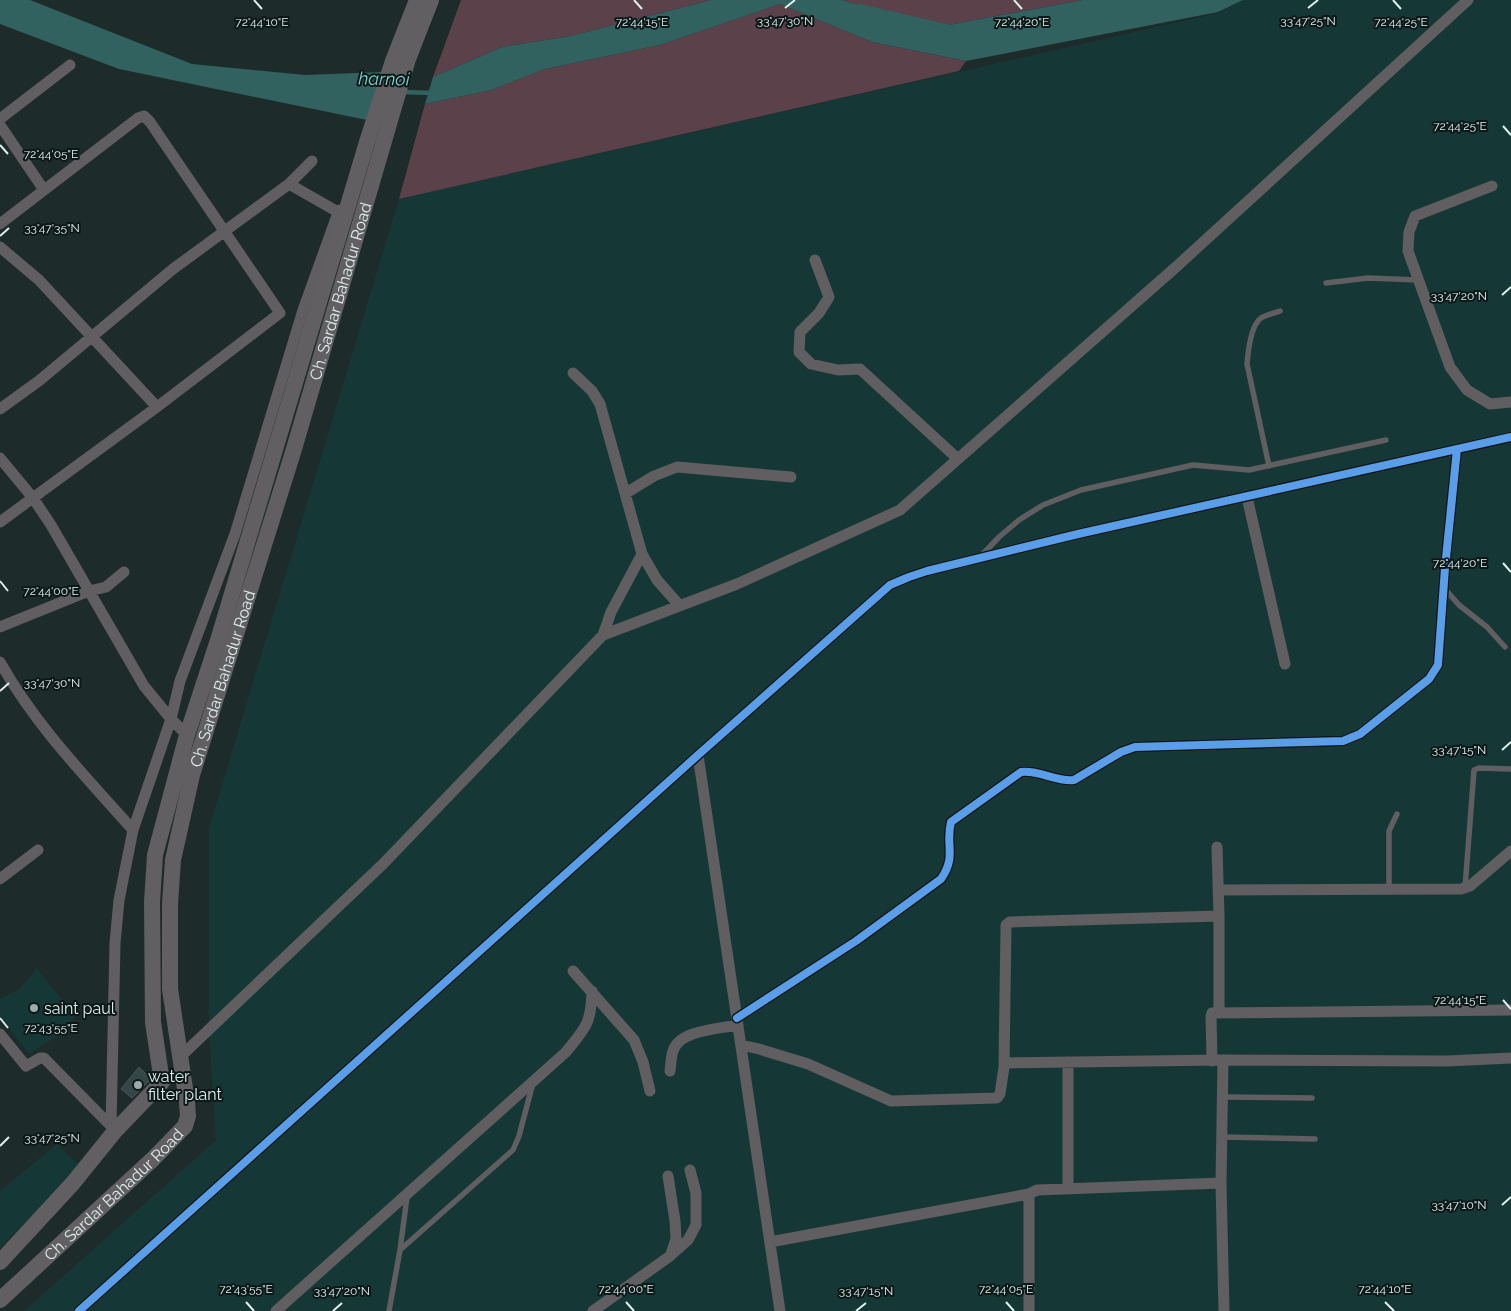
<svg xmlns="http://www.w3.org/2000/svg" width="1511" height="1311" font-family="Raleway,sans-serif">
  <rect width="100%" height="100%" fill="#1d2c2b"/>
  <path fill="#153836" d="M1243 0H1511V1311H24L216 1140 209 1029V828L399 199 1218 13Z
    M37 968 75 1017 58 1036 29 1054 0 1017V999L19 989Z
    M57 1144 80 1166 0 1248V1191Z"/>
  <path fill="#5a414a" d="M461 0H711L571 36 502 47 433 77Z
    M841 0H1083L938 27Z
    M780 4 872 42 966 61 959 71 399 199 425 104 491 90 545 69 660 45Z"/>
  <path fill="#31625f" d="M0 0H30L192 64 305 75 382 72 367 120 119 69 0 24Z
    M711 0H841L938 27 1083 0H1243L1218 12 966 61 872 42 780 4 660 45 545 69 491 90 425 104 433 77 502 47 571 36Z"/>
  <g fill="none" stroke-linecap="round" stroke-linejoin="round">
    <path stroke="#31625f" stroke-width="4.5" d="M859 6 949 27
      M402 92 434 93"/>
  </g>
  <path fill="#344645" stroke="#495554" d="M139 1067 151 1079 132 1098 121 1089Z"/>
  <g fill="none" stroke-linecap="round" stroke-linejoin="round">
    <path stroke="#605e60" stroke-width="5.5" d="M1326 283 1368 278 1418 280
      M1269 466 1247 364C1248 352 1251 325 1261 318 1266 315 1275 313 1280 311
      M982 555 999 537 1019 520 1043 505 1081 490 1193 465 1249 470 1386 440
      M1445 589 1459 605 1487 627 1505 647
      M1465 888 1474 770 1479 768 1511 769
      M1389 889V831L1397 814
      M1223 1097 1312 1098
      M1222 1137 1315 1139
      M400 1250 513 1150 519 1136 533 1083
      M389 1311 400 1250 407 1197"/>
    <path stroke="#605e60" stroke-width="11" d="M0 119 70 65
      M0 125 44 190
      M289 184 338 212
      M1492 186 1415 216 1409 232 1408 251 1450 367 1467 390 1490 404 1511 402
      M0 224 138 118 144 116 150 122 280 313 157 407 0 522
      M0 247 39 280 157 407
      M815 260 829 297 819 313 800 332 799 352 811 364 838 370 860 369 958 459
      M573 373 592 391 600 404 642 554 657 580 680 606
      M0 409 40 380 173 269 289 184 312 161
      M0 458 33 498 51 525 144 686 171 719 187 735
      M626 493 654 476 677 467 791 477
      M1247 497 1285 664
      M0 627 89 591 106 587 124 572
      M603 635 611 612 642 554
      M0 662C35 725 86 777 133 830
      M698 755 780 1311
      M1217 847 1219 916V1012
      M0 879 38 850
      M1218 890 1461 889 1470 886 1511 851
      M573 971 634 1040 643 1062 650 1091
      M737 1018 856 941 941 879C957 856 945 845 951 822L1021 772C1040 770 1056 782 1074 780L1121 752 1135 747 1343 741 1360 734 1429 679 1438 665 1445 568 1457 449
      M0 1034 26 1066 40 1058H44L111 1126
      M741 1045 759 1049 808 1064 891 1101 997 1098 1000 1094 1004 1067 1006 925 1010 922 1219 916
      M179 1058 383 864 603 635 737 584 900 510 1176 267 1468 0
      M1223 1060 1221 1183 1224 1311
      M1212 1061 1211 1016 1212 1013 1511 1010
      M1004 1063 1223 1060 1447 1061 1511 1058
      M670 1071C671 1064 671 1057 673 1051 679 1030 719 1029 738 1025
      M115 1131 111 1126 115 943 119 900 133 830 171 719 180 681 235 534 303 310 339 210
      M668 1176 675 1221 676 1239 671 1254
      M1068 1188V1062
      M770 1242 1029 1194
      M79 1311 698 755 890 585 909 577 927 571 1078 534 1511 437
      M276 1311 566 1052C586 1027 591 1024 592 991
      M593 1311 670 1256 688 1240 696 1225V1193L690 1170
      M1029 1311V1194L1037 1190 1221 1183"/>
    <g stroke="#615f62" stroke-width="16">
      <path d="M0 1262 73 1183 115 1131 162 1082 153 1022 152 902 155 855 187 735 219 637 367 142 393 61 417 0"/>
      <path id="s1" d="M0 1300 153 1159 185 1126 188 1116 187 1102 170 989V904L173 860 192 775 294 449 408 59 431 0"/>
    </g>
    <g stroke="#0c1817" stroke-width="11">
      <path id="cycleway" d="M737 1018 856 941 941 879C957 856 945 845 951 822L1021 772C1040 770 1056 782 1074 780L1121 752 1135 747 1343 741 1360 734 1429 679 1438 665 1445 568 1457 449
        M79 1311 698 755 890 585 909 577 927 571 1078 534 1511 437"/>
    </g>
    <use href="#cycleway" stroke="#5a9eea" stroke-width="8"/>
  </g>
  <path fill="none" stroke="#dfefed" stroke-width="2" d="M254 0 262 9M634 0 642 9M1014 0 1022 9M1393 0 1401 9M785 8 795 0M1308 8 1318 0M1503 126 1511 135M0 145 8 154M0 236 9 228M1502 295 1511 287M1503 563 1511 572M0 581 8 591M0 691 9 683M1502 750 1511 742M1503 1000 1511 1009M0 1018 8 1028M0 1146 9 1137M1502 1205 1511 1197M246 1302 254 1311M626 1302 634 1311M1006 1302 1014 1311M1385 1302 1394 1311M333 1311 342 1303M856 1311 866 1303"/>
  <g fill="#9baba9" stroke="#0c1817" stroke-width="2">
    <circle cx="34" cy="1008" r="5"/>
    <circle cx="138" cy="1085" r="5"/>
  </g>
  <g text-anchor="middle" stroke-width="4" stroke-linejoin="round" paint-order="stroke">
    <g font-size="16" fill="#dfefed" stroke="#0c1817">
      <text dy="6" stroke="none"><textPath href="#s1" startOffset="1115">Ch. Sardar Bahadur Road</textPath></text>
      <text dy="6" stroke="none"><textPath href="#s1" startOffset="710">Ch. Sardar Bahadur Road</textPath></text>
      <text dy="6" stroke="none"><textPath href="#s1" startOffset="155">Ch. Sardar Bahadur Road</textPath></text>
    </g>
    <g font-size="16" fill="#dfefed" stroke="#0c1817" text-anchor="start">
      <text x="44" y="1014">saint paul</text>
      <text x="148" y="1082">water<tspan x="148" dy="18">filter plant</tspan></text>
    </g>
    <g font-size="18" font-style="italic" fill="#7cd4cf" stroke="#0c1817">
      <text transform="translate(384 79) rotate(1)" y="6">harnoi</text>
    </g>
  </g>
  <g font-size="12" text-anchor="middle" fill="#dfefed" stroke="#0c1817" stroke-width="4" stroke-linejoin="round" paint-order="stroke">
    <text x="785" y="25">33°47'30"N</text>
    <text x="1308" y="25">33°47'25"N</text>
    <text x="642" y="26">72°44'15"E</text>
    <text x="1022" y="26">72°44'20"E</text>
    <text x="262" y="26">72°44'10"E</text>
    <text x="1401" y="26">72°44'25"E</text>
    <text x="1460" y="130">72°44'25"E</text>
    <text x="51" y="158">72°44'05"E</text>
    <text x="52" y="232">33°47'35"N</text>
    <text x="1459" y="300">33°47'20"N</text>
    <text x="1460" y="567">72°44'20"E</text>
    <text x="51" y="595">72°44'00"E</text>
    <text x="52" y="687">33°47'30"N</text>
    <text x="1459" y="754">33°47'15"N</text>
    <text x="1460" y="1004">72°44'15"E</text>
    <text x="51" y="1032">72°43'55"E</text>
    <text x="52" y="1142">33°47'25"N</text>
    <text x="1459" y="1209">33°47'10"N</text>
    <text x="246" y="1293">72°43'55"E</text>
    <text x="626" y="1293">72°44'00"E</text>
    <text x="1006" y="1293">72°44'05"E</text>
    <text x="1385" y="1293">72°44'10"E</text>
    <text x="342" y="1295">33°47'20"N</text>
    <text x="866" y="1295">33°47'15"N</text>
  </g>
</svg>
